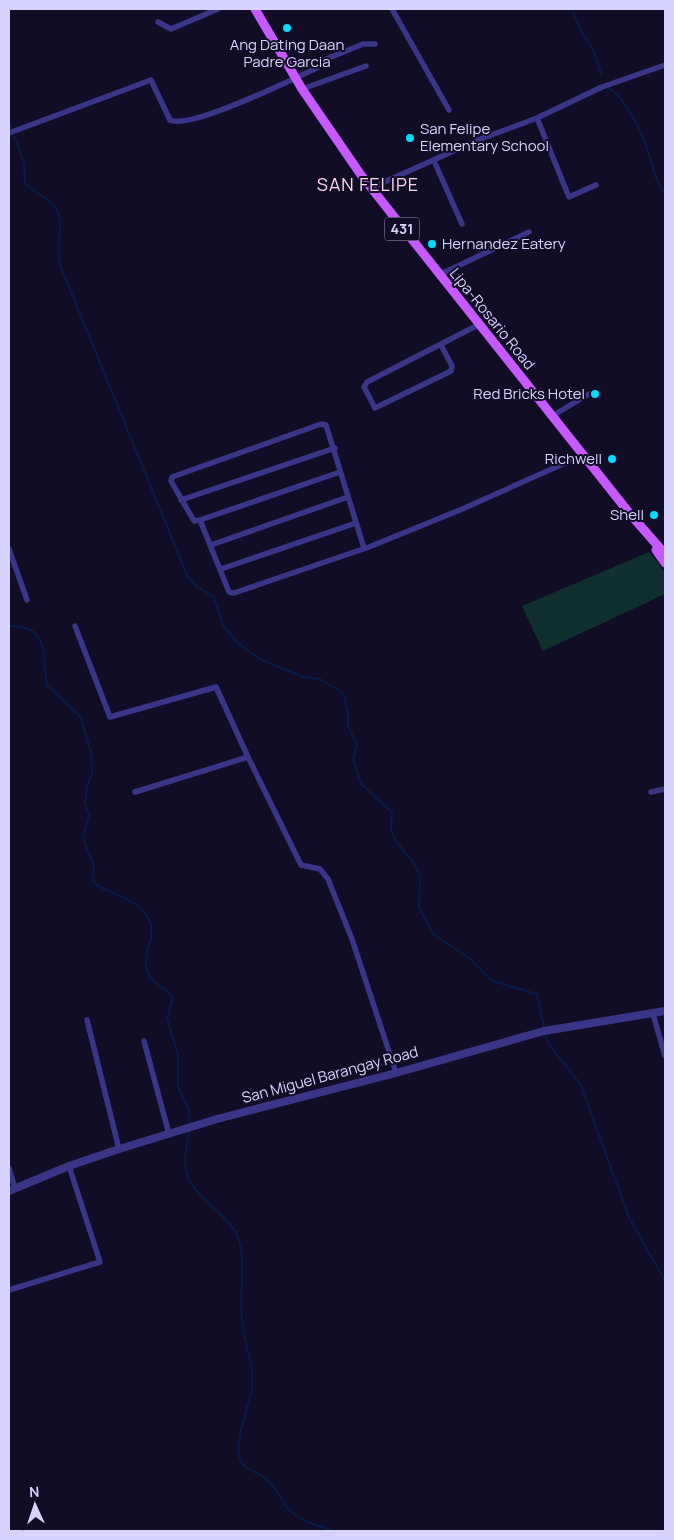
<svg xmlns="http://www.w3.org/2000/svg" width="674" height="1540" font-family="Manrope,sans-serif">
  <rect width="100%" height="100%" fill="#120d26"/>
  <path fill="#103030" d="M649 552 665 572V594L543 651 522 606Z"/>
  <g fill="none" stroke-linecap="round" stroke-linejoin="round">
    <path stroke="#071c45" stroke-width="2" d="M572 9 580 29 593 49 602 76
      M609 88C629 103 641 130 649 154 653 168 655 181 665 193
      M9 122 24 163 25 183C33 193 47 196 54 206 67 221 54 247 60 265L187 575 196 586 214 597 224 627 238 643 261 660 304 677 320 679 343 693 348 713V726L357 744 353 760 361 784 392 812 391 831 398 844 414 863 420 876 419 908 433 934 469 958 492 981 537 994 544 1027
      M9 625C15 628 22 626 29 629 49 639 43 668 47 685L80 716 91 752 92 773 87 785 85 803 89 815 83 838 94 867 93 880 96 885C117 896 156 904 151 937 149 948 144 959 147 971 152 986 167 986 173 998L167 1018 178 1055V1086L189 1111 190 1123
      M545 1035C553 1055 570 1068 581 1086L629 1217 665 1281
      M189 1132C179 1181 188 1182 222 1216 229 1223 236 1230 239 1240 246 1266 239 1293 242 1320 244 1342 254 1365 252 1387 250 1406 232 1444 241 1461 246 1472 260 1472 268 1480 275 1487 280 1497 285 1505 297 1521 318 1526 335 1531"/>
    <path stroke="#3b3588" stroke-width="5.5" d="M392 9 449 110
      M158 22 171 29 218 9
      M302 89 366 66
      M537 118 569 197 596 185
      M9 133 151 80 170 120C189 131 297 77 321 66L324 60 363 44H375
      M434 161 462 224
      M371 188 478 140 537 118 602 87 665 65
      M439 275 529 232
      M441 345 452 366 451 371 375 408 364 387 367 382 478 325
      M552 416 589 394
      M181 500 335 448
      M200 520 340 472
      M211 545 348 497
      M364 548 326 425 321 424 172 477 171 481 194 521 200 520 229 592 234 593 369 547 460 510 583 455
      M9 549 27 600
      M221 569 356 523
      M75 626 110 717 216 687 248 757
      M135 792 248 757 301 865 320 869 328 879 352 939 396 1073
      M651 792 665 789
      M653 1014 665 1056
      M87 1020 119 1149
      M144 1041 169 1134
      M9 1168 15 1189
      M9 1290 100 1262 69 1166"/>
    <path stroke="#3b3588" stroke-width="8" d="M9 1191 69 1166 119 1149 217 1119 396 1073 544 1031 665 1011"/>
    <path stroke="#c659ff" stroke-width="9" d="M255 9 302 89 361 175 630 514 665 554
      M656 550 665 563"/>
  </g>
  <g fill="#00ddfd" stroke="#120d26" stroke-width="2">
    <circle cx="287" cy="28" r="5"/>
    <circle cx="410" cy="138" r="5"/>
    <circle cx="432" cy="244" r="5"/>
    <circle cx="595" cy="394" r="5"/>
    <circle cx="612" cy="459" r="5"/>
    <circle cx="654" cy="515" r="5"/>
  </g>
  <g text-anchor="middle" stroke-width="4" stroke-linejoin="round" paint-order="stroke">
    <rect fill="#120d26" stroke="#9d97be" stroke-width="1" x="384.5" y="217.5" width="35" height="23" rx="4"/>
    <g font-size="14" font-weight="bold" fill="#d8d2ff">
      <text x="402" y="234">431</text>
    </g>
    <g font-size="15" fill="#d8d2ff" stroke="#120d26" text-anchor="end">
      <text x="287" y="50" text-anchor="middle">Ang Dating Daan<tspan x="287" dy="17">Padre Garcia</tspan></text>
      <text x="420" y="134" text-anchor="start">San Felipe<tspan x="420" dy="17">Elementary School</tspan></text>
      <text x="442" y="249" text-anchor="start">Hernandez Eatery</text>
      <text x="585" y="399">Red Bricks Hotel</text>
      <text x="602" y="464">Richwell</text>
      <text x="644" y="520">Shell</text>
    </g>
    <g font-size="15" fill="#d8d2ff" stroke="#120d26">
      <text transform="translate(492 319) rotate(51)" y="5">Lipa-Rosario Road</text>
      <text transform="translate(330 1075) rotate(-15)" y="5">San Miguel Barangay Road</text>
    </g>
    <g font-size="18" letter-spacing="1" fill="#ffd4ee" stroke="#120d26">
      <text x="368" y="191">SAN FELIPE</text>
    </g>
  </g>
  <rect width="674" height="1540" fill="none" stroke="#d8d2ff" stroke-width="20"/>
  <g transform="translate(35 1505) rotate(357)" stroke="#120d26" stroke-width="4" paint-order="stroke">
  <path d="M0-4L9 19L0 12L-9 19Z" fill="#d8d2ff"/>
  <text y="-8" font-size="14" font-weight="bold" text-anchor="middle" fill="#d8d2ff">N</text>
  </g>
</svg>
